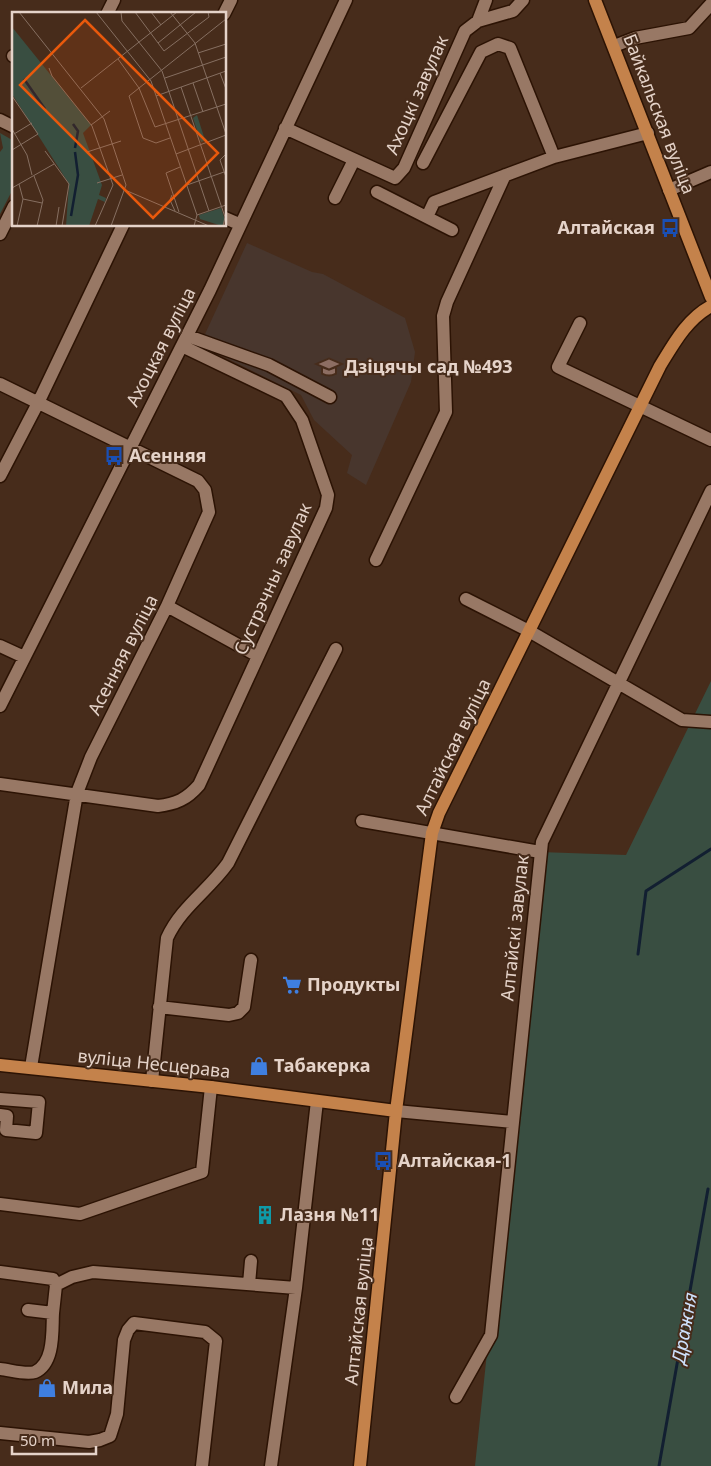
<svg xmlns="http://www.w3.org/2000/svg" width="711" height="1466" font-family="'Noto Sans',sans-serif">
  <rect width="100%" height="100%" fill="#472c1b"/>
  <path fill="#48362d" d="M247 243 312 272 323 274 405 318 415 352 411 382 366 485 347 473 352 455 314 420 301 395 200 345Z"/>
  <path fill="#394e41" d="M0 133 14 141V187L0 214V152L3 148Z
    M711 681V1466H475L540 852 626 855Z"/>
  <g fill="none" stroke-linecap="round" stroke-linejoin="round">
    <path stroke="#121f31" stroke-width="3" d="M638 954 646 891 711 849
      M659 1466 708 1189"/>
    <g stroke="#2c1304" stroke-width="15">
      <path id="minor" d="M107 14 114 0
        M224 14 231 0
        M478 21 513 11 523 0
        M614 46 635 38 689 28 711 4
        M13 56H14
        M0 120 14 127
        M285 128 395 178 404 168 465 31 478 21 486 0
        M423 163 481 52 498 44 510 48 554 157
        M669 190 711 172
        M377 192 452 230
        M335 198 354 160
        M427 217 434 202 554 157 648 133
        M225 218 239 224
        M0 234 14 206
        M580 323 558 367 711 440
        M188 336 269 365 330 397
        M0 384 198 481 205 490 209 512 167 606 91 757 77 793 31 1067
        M0 476 38 403 123 225
        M376 560 446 412 443 316 447 302 505 175
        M466 599 529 631 682 720 711 722
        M167 606 258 656
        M0 646 24 657
        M0 706 210 290 346 0
        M0 784 158 806C176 804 187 799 199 785L326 508 328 495 302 420 286 396 182 346
        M362 821 540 852
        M159 1007 229 1015 238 1013 244 1007 251 960
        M152 1081 167 938C181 907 209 890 228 863L336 649
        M0 1099 39 1102 36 1133 6 1130 7 1116 0 1115
        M396 1111 513 1122
        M0 1204 80 1214 202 1172 211 1087
        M0 1272 53 1279 56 1285 53 1313 28 1310
        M249 1284 251 1261
        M56 1285 72 1277 93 1272 296 1288
        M0 1369C10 1370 26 1375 35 1372 55 1363 52 1330 53 1313
        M456 1397 491 1335 542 842 711 491
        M0 1433 89 1442 100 1440 110 1436 117 1414 124 1340 128 1330 134 1323 205 1332 216 1341 202 1466
        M271 1466 296 1288 317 1101"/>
    </g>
    <g stroke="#2c1304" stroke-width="15">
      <path id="major" d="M595 0 711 297
        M0 1065 211 1087 396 1111
        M360 1466 396 1111 432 833 439 813 660 366C674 343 687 319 711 306"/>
    </g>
    <use href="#minor" stroke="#987865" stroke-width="12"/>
    <use href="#major" stroke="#c4824b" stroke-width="12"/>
  </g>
  <defs>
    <g id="bus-bare" transform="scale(1.5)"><path d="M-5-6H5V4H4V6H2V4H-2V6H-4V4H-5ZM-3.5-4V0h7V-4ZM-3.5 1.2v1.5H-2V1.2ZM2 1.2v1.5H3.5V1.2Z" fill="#1a4fb4" stroke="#472c1b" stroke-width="2.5" paint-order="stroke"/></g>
    <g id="school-bare" transform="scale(1.5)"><path d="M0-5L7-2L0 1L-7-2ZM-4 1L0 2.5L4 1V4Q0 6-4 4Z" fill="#8d6e63" stroke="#472c1b" stroke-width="2.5" paint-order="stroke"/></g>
    <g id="supermarket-bare" transform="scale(1.5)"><path d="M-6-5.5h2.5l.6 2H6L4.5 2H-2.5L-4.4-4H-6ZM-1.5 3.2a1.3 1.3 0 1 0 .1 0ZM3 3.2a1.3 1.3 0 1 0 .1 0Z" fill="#3f7fe0" stroke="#472c1b" stroke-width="2.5" paint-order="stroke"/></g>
    <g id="shop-bare" transform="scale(1.5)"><path d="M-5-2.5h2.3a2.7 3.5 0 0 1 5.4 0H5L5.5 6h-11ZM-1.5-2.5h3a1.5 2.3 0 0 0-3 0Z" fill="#3f7fe0" stroke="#472c1b" stroke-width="2.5" paint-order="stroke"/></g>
    <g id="building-bare" transform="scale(1.5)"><path d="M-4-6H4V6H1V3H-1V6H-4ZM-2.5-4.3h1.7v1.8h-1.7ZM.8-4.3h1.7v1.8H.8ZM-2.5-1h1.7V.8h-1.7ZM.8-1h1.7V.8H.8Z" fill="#0f9aa8" stroke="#472c1b" stroke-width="2.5" paint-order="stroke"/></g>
  </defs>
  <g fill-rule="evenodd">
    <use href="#bus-bare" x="670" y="228"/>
    <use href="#school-bare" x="329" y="367"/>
    <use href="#bus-bare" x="114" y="456"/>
    <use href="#supermarket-bare" x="292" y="985"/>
    <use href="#shop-bare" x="259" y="1066"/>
    <use href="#bus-bare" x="383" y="1161"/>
    <use href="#building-bare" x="265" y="1215"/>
    <use href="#shop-bare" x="47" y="1388"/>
  </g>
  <g text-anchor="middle" stroke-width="4" stroke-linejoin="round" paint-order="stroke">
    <g font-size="18" fill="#e5d3c9" stroke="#472c1b">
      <text transform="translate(417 95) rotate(-66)" y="6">Ахоцкі завулак</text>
      <text transform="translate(659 114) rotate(69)" y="6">Байкальская вуліца</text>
      <text transform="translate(161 347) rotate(-63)" y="6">Ахоцкая вуліца</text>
      <text transform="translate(273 579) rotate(-66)" y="6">Сустрэчны завулак</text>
      <text transform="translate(123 655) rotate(-63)" y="6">Асенняя вуліца</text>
      <text transform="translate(453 747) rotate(-64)" y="6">Алтайская вуліца</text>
      <text transform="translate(515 928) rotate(-84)" y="6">Алтайскі завулак</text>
      <text transform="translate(154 1064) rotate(6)" y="6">вуліца Несцерава</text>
      <text transform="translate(359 1311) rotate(-84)" y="6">Алтайская вуліца</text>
    </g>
    <g font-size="18" font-weight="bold" fill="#e5d3c9" stroke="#472c1b" text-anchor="start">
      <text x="655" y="234" text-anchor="end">Алтайская</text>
      <text x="344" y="373">Дзіцячы сад №493</text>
      <text x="129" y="462">Асенняя</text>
      <text x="307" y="991">Продукты</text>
      <text x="274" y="1072">Табакерка</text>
      <text x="398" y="1167">Алтайская-1</text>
      <text x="280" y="1221">Лазня №11</text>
      <text x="62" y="1394">Мила</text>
    </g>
    <g font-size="19" font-style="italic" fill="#cee1fc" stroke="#472c1b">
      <text transform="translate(684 1328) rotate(-80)" y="7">Дражня</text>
    </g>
  </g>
  <g transform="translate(12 12)">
    <rect width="214" height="214" fill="#472c1b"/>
    <path d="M0 15 79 113 71 121 90 173 87 183 94 186 93 190 86 187 77 214H54L57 172 0 82ZM185 103 192 125 195 128 189 130 181 106ZM209 196 213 208 210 214 188 207 187 203Z" fill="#394e41"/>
    <path fill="none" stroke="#121f31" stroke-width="2.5" d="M12 67 33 97M61 112 66 119 63 136M59 204 66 163 63 140"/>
    <path fill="none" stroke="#866f61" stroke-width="1" d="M7 0 92 107 114 173 99 214M84 0 139 69 185 203 182 214M109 0 110 9 150 59 197 199M123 0 152 39 197 5 196 0M139 0 149 13M158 0 183 31 214 122M146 31 184 0M186 41 214 32M106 47 127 76 143 115 214 92M37 56 40 64 80 114 101 173 83 214M208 61 214 77M153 66 214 45M181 71 191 100M169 75 213 205 211 214M69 76 165 0M0 84 26 122 0 138M144 84 214 59M79 113 98 99M0 117 15 143 20 163M2 122 20 111M158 126 144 131 131 126 117 84 214 7M33 139 57 172 50 214M75 140 109 129M164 142 214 123M214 142 208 148 214 165M22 164 31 188 25 214M85 171 110 163M175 173 212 160M0 176 42 152M113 178 197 214M160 183 158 188 163 199M11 187 30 191M167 200 154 161 168 155M185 203 214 193M5 214 11 187 7 172M44 214 47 195"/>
    <path fill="#e8590c" fill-opacity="0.15" stroke="#e8590c" stroke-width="2.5" d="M73 8 206 141 141 206 8 73Z"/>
    <rect width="214" height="214" fill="none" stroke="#e5d3c9" stroke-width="2.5"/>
  </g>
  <path d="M12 1446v8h84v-8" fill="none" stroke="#e5d3c9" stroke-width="2.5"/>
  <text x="20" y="1446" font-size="15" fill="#e5d3c9" stroke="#472c1b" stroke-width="4" paint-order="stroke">50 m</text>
</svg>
